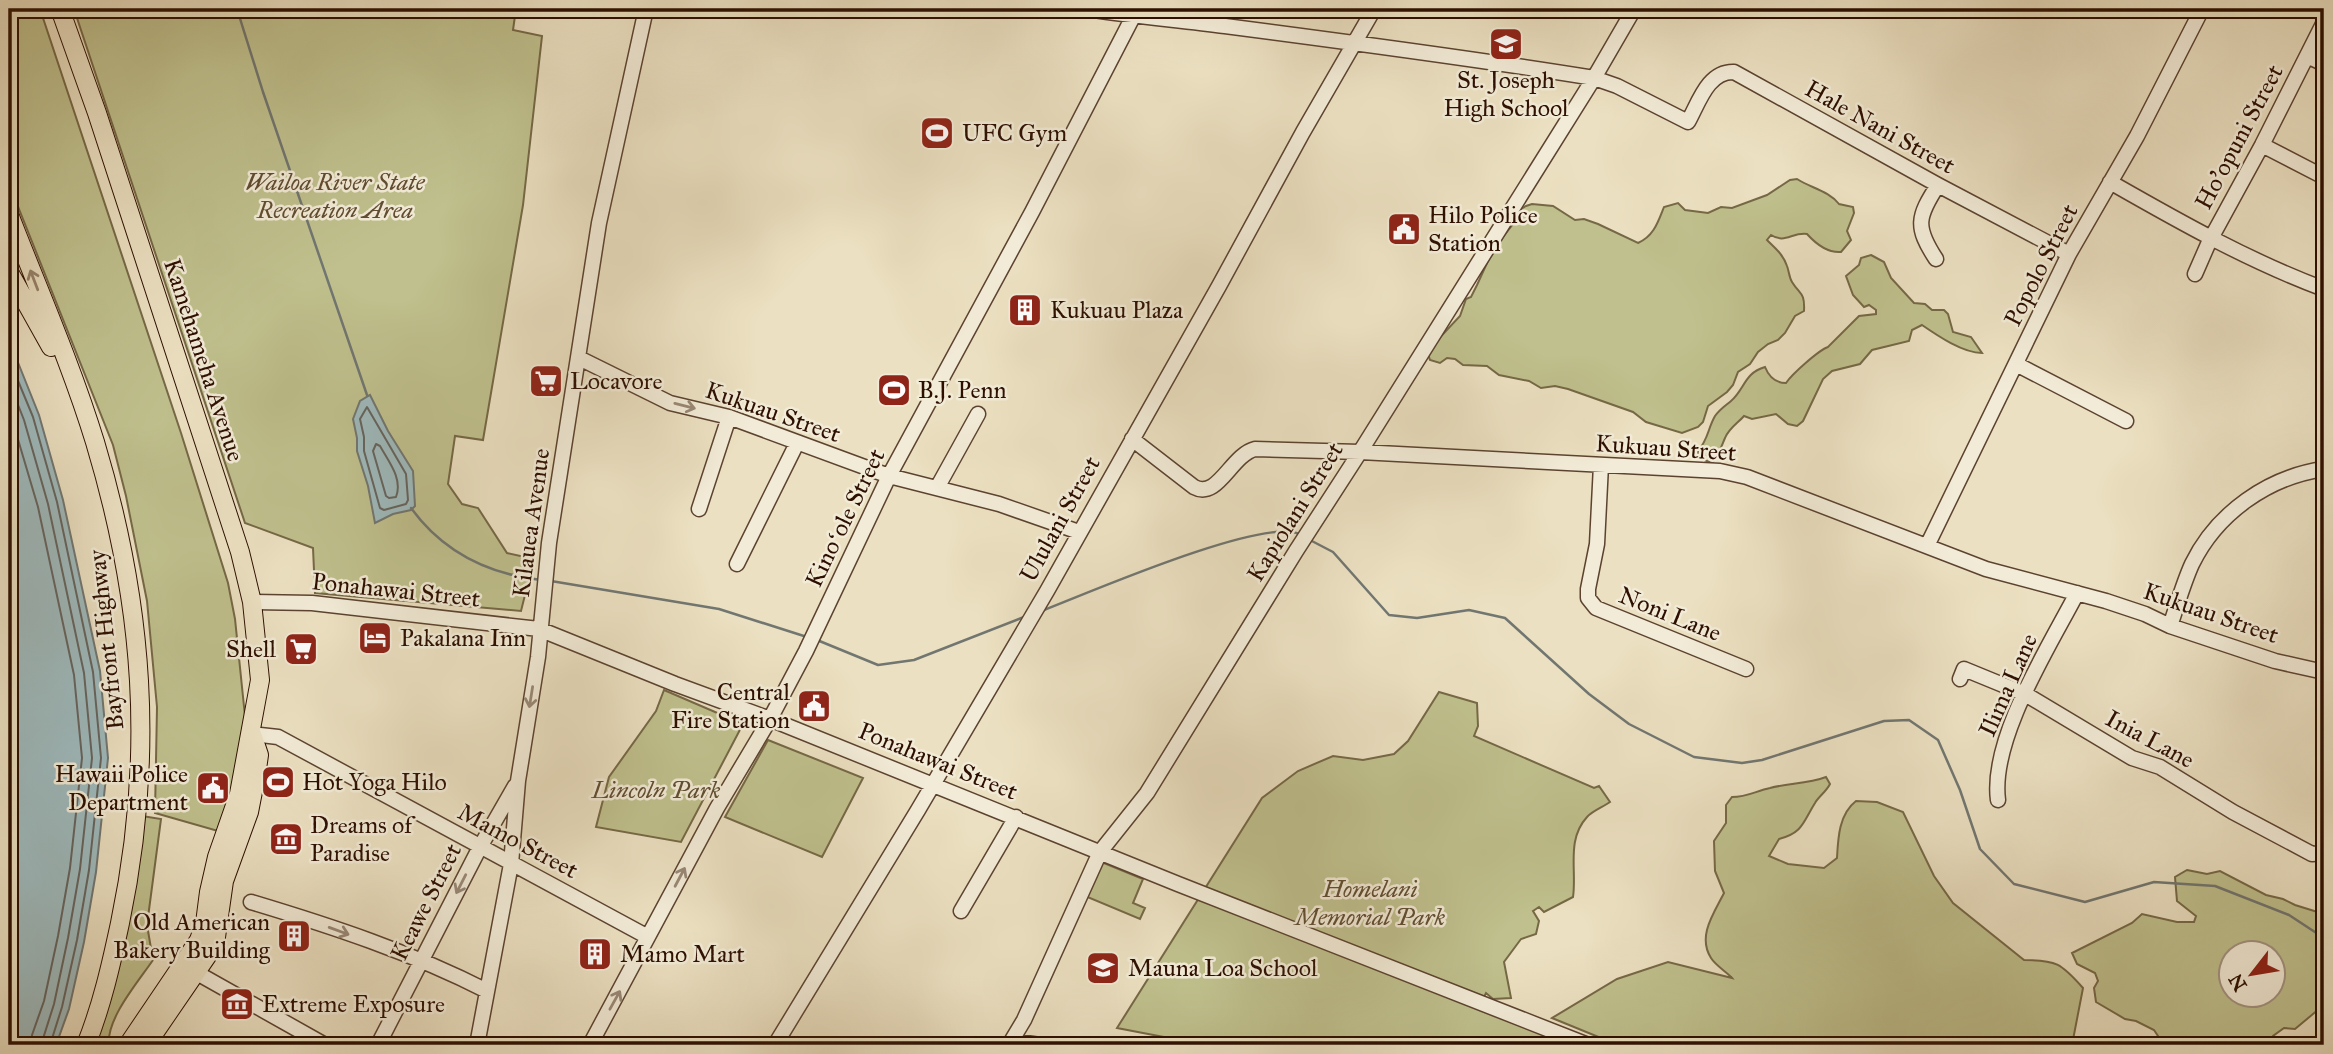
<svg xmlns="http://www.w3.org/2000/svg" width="2333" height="1054" font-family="'IM FELL Great Primer',serif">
  <rect width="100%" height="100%" fill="#ebe0c1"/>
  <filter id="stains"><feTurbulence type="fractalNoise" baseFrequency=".00286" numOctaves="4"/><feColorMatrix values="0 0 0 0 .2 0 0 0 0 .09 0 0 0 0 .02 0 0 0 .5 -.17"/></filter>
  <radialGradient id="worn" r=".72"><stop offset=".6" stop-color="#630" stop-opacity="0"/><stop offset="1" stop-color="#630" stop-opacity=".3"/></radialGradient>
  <path fill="#bfc08d" stroke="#766846" stroke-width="2" fill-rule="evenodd" d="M9 9H40L181 433 228 583 235 619 246 726 225 833 155 813 157 707 147 601 126 496 113 445 9 184Z
    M74 9H516L513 30 542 36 523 205 483 440 455 436 448 484 462 504 478 508 507 553 534 559 521 611 315 593 313 548 245 523Z
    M1151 9H1239L1233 20Z
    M1797 179C1811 188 1829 191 1839 204L1853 207 1854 213 1847 231 1851 240 1841 252C1827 253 1816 244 1807 234 1792 232 1785 244 1771 235L1767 240C1775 248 1783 254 1787 266 1789 271 1789 277 1792 282 1800 295 1805 292 1804 311L1795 316 1785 333 1778 340 1768 344 1758 352 1750 364 1738 372 1733 385 1727 392 1708 406 1703 422 1698 427 1682 433 1646 422 1633 412 1568 389 1555 386 1541 388 1529 381 1499 375 1487 366 1463 365 1455 359 1447 358 1440 363 1430 360 1428 354 1430 348 1460 316 1466 299 1471 297 1477 285 1493 250 1513 224 1519 210 1526 206 1532 204 1553 206 1575 220 1584 219 1598 224 1638 243C1654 236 1658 222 1664 207L1678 203 1685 210 1708 213 1721 207 1732 208 1767 195 1790 180Z
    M1871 255 1884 262 1891 278 1914 303 1925 304 1932 310H1944L1948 314 1953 332 1971 337 1982 353C1963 353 1938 336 1922 325L1912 330 1909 341 1872 350 1860 364 1832 371 1823 379 1803 421 1797 426 1788 424 1776 414 1752 419 1744 416C1738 423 1729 428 1725 438 1721 447 1719 455 1712 463L1699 458 1698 451C1708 440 1708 428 1715 416 1720 409 1725 406 1731 401 1745 389 1744 373 1765 367 1769 377 1775 383 1786 383 1792 374 1819 350 1828 347L1859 316 1876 314V310L1869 305 1864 307 1853 295 1846 276 1859 265 1861 258Z
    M664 690 743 724 681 842 596 827 609 777 656 711Z
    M1439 692 1477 703 1478 726 1474 736 1594 788 1599 786 1610 802C1603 807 1592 811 1587 817 1566 840 1577 870 1573 897L1544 912 1539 907 1533 911 1539 921 1536 934 1521 939 1504 962 1511 998 1493 999 1486 993 1478 1008 1578 1045H1165L1169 1038 1117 1028 1262 798 1298 771 1333 756 1363 760 1394 754 1408 741Z
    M768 740 863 778 822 857 725 817Z
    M1826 777 1830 784C1826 792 1819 796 1815 803 1803 822 1803 833 1779 839L1769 856 1788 864 1824 868 1837 858C1838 838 1839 814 1856 801L1877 802 1903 812 1934 876 1953 903 2024 960C2056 960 2061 963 2083 988L2072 1045H1618L1552 1018 1617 979 1668 962 1732 978C1727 972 1716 966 1711 958 1697 936 1714 913 1724 893L1715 871 1714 841 1726 823V805L1732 797C1747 797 1756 791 1770 788 1789 783 1807 784 1826 777Z
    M142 816 161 819 147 925 153 960C138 982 106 1019 109 1045H94Z
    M1099 861 1143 879 1133 903 1145 908 1140 919 1085 896Z
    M2187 870 2207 874 2220 871 2266 895 2283 899 2295 905 2324 914V998L2319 1009 2295 1029 2284 1028 2273 1036 2268 1045H2164L2154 1030 2136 1021 2125 1019 2096 1002 2094 988 2098 981 2095 973 2077 964 2072 953 2132 923 2142 914 2177 922H2194L2196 916 2177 901 2175 877ZM2232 953H2274V995H2232Z"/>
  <path fill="#9ebabd" stroke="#717671" stroke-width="2" d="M9 340 39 415 63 500 100 671 108 758 96 872 84 942 69 1009 56 1045H9Z
    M370 395 388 431 413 471 415 506 411 510 393 514 375 523 368 486 357 451V438L353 419 360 401Z"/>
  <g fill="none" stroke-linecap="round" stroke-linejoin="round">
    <path stroke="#66645e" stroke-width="2" d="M9 359 33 417 57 502 93 672 101 758 89 870 77 940 62 1007 50 1045
      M9 382 24 420 48 504 84 673 92 758 80 869 68 938 54 1004 41 1045
      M367 407 406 474 408 500 406 504 384 510 380 508 364 451V437L360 419Z
      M9 409 38 507 74 675 82 758 70 868 58 936 44 1001 32 1035 31 1045
      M376 444 380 446C389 462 403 479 396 497L389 498 386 496 373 451Z"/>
    <path stroke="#717671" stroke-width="2.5" d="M237 9 263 92 367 395
      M411 508C443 552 488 574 541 580
      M1308 539 1333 552 1389 615 1417 618 1469 610 1505 618 1589 694 1629 724 1694 757 1742 763 1762 760 1884 721 1909 720 1938 740 1960 790 1980 849 2014 884 2085 902 2154 882 2215 886 2289 915 2324 938
      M551 581 719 609 807 637
      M1044 610C1088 593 1263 517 1299 534
      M817 640 878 665 914 660 1024 617"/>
    <g stroke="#5c4330" stroke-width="17">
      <path id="minor" d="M1087 9C1133 16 1179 20 1225 26 1348 42 1471 58 1594 78L1617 86 1688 122C1699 102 1708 71 1734 72L1938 185 2069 254
        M2307 56 2324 64
        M2262 145 2324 177
        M2110 182C2180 222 2249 261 2324 289
        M1936 259C1915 227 1917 217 1938 185
        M2195 274 2209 242 2262 145 2324 22
        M579 358 670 403 729 417 889 476 999 504 1079 532
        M2016 364 2126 421
        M1132 439 1194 487C1218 500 1231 455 1255 449L1360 452 1720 471 1747 477 1986 569 2106 601 2145 614 2170 626 2275 661 2324 672
        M1601 465 1597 544 1588 589V598L1596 608 1746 669
        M937 488 978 414
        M699 509 729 417
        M1927 546 2069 254 2137 136 2202 9
        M737 564 797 443
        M252 602 312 603 539 629 675 684 770 719 1178 884 1588 1045
        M2170 626C2177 606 2183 584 2192 564 2217 513 2268 477 2324 469
        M1960 679 1964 669 2025 694 2132 758 2160 767 2233 812 2312 854 2324 853
        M252 734 278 737 648 937
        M1998 800C1990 739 2049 647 2077 593
        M251 902C331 926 413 953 487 991
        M961 911 1016 817
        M188 968 325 1045
        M1011 1041 1040 1045
        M378 1045 480 847 515 786
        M477 1045 511 864 518 781 538 657 549 543 599 223 646 9
        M590 1045 717 808 770 719 806 651 889 476 1032 212 1137 9
        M775 1045 918 810 1047 591 1219 286 1303 132 1374 9
        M1009 1045 1024 1020 1100 852 1147 793 1296 551 1360 452 1594 78 1634 9"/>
    </g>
    <g stroke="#2d0f00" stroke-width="20">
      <path id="major" d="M60 9 97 113 240 552 252 602 260 680 239 794 217 857 209 892 205 923 199 940 128 1045
        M9 214C38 289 71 364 95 442 144 605 155 756 120 923 111 965 102 1005 86 1045
        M9 272 51 347
        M146 1045 207 956 216 937 224 881 249 812 256 776 259 755 252 734"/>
    </g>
    <use href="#minor" stroke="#f2ebd7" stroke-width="14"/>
    <use href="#major" stroke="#ebe0c1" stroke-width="18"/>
  </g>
  <defs><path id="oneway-shaft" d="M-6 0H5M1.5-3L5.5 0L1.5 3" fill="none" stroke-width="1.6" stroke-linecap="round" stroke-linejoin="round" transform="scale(1.75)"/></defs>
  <use stroke="#96826a" href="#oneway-shaft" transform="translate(34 280) rotate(-111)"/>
  <g stroke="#998876">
    <use href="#oneway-shaft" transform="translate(685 406) rotate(14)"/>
    <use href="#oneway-shaft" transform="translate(531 697) rotate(99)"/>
    <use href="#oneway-shaft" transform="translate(680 877) rotate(-62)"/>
    <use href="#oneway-shaft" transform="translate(461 884) rotate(117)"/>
    <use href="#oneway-shaft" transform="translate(339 931) rotate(20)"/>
    <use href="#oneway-shaft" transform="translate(615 1000) rotate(-61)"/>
  </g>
  <defs>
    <g id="school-square" transform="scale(1.75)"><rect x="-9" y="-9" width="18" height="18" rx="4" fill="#8f2418" stroke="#f2ebd7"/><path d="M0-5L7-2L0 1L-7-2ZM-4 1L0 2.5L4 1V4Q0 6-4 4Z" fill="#fff"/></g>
    <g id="stadium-square" transform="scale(1.75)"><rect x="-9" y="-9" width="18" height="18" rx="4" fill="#8f2418" stroke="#f2ebd7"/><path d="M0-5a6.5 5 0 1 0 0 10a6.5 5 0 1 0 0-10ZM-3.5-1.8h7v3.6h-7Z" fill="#fff"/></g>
    <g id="civic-square" transform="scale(1.75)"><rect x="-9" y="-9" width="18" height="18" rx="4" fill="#8f2418" stroke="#f2ebd7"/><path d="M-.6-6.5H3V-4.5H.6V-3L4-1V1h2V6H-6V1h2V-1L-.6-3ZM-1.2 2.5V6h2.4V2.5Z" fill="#fff"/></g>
    <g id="building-square" transform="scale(1.75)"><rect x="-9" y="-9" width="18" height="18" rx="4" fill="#8f2418" stroke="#f2ebd7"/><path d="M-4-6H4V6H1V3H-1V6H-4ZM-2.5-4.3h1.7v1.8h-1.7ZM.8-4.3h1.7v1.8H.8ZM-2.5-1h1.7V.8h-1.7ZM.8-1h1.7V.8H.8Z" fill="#fff"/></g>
    <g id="supermarket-square" transform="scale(1.75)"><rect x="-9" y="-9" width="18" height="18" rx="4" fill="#8f2418" stroke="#f2ebd7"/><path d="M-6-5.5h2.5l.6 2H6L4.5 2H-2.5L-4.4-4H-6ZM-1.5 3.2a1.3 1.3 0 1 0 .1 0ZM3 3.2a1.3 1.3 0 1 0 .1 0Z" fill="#fff"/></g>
    <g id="hotel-square" transform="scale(1.75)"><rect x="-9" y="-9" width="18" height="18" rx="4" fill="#8f2418" stroke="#f2ebd7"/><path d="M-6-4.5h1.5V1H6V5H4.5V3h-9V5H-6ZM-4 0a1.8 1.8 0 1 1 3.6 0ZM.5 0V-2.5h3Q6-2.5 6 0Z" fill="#fff"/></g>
    <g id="museum-square" transform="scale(1.75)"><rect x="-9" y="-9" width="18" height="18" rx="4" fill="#8f2418" stroke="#f2ebd7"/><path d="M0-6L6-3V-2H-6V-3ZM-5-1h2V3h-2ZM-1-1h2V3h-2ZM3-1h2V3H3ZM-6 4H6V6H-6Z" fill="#fff"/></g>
  </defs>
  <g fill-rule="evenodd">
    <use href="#school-square" x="1506" y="44"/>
    <use href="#stadium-square" x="937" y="133"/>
    <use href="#civic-square" x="1404" y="229"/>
    <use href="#building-square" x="1025" y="310"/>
    <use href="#supermarket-square" x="546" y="381"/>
    <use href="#stadium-square" x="894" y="390"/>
    <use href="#hotel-square" x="375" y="638"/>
    <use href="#supermarket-square" x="301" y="649"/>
    <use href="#civic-square" x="814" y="706"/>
    <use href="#stadium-square" x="278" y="782"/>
    <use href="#civic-square" x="213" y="788"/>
    <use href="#museum-square" x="286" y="839"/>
    <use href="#building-square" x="294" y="936"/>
    <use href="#building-square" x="595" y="954"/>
    <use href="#school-square" x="1103" y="968"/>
    <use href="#museum-square" x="237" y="1004"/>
  </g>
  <g text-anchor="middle" stroke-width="5" stroke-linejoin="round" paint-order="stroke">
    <g font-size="24" fill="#2d0f00" stroke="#f2ebd7" text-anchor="start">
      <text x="1506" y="88" text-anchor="middle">St. Joseph<tspan x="1506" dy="28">High School</tspan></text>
      <text x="962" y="141">UFC Gym</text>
      <text x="1428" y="223">Hilo Police<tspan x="1428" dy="28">Station</tspan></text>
      <text x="1050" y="318">Kukuau Plaza</text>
      <text x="570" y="389">Locavore</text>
      <text x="918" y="398">B.J. Penn</text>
      <text x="400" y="646">Pakalana Inn</text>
      <text x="276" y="657" text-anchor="end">Shell</text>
      <text x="790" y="700" text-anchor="end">Central<tspan x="790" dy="28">Fire Station</tspan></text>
      <text x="188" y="782" text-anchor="end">Hawaii Police<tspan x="188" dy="28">Department</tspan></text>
      <text x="302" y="790">Hot Yoga Hilo</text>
      <text x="310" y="833">Dreams of<tspan x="310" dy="28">Paradise</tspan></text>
      <text x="270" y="930" text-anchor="end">Old American<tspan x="270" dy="28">Bakery Building</tspan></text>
      <text x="620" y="962">Mamo Mart</text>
      <text x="1128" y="976">Mauna Loa School</text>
      <text x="262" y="1012">Extreme Exposure</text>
    </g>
    <g font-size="24" fill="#2d0f00" stroke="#f2ebd7">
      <text transform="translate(1880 127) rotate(29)" y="8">Hale Nani Street</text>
      <text transform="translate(2239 137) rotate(-62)" y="8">Ho'opuni Street</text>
      <text transform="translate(2041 265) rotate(-63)" y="8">Popolo Street</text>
      <text transform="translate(204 360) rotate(72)" y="8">Kamehameha Avenue</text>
      <text transform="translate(773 412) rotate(19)" y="8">Kukuau Street</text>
      <text transform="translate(1666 448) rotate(4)" y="8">Kukuau Street</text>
      <text transform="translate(1295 512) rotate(-58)" y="8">Kapiolani Street</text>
      <text transform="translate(845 518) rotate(-64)" y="8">Kinoʻole Street</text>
      <text transform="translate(1060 519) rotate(-61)" y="8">Ululani Street</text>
      <text transform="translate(531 523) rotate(-82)" y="8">Kilauea Avenue</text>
      <text transform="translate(396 590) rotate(6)" y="8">Ponahawai Street</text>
      <text transform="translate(2211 613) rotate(19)" y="8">Kukuau Street</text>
      <text transform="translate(1670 614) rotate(22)" y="8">Noni Lane</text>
      <text transform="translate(106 640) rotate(-96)" y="8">Bayfront Highway</text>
      <text transform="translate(2008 685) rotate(-66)" y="8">Ilima Lane</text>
      <text transform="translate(2150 739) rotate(28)" y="8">Inia Lane</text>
      <text transform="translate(938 761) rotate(22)" y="8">Ponahawai Street</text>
      <text transform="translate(518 841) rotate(28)" y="8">Mamo Street</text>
      <text transform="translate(426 902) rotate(-63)" y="8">Keawe Street</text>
    </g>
    <g font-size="24" font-style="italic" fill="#604d31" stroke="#f2ebd7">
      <text x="335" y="190">Wailoa River State<tspan x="335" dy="28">Recreation Area</tspan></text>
      <text x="656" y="798">Lincoln Park</text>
      <text x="1370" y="897">Homelani<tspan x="1370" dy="28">Memorial Park</tspan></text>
    </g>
  </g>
  <rect width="2333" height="1054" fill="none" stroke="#ebe0c1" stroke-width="35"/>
  <rect x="10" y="10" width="2312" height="1033" fill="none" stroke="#2d0f00" stroke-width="3.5"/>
  <rect x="18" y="18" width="2298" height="1019" fill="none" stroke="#2d0f00" stroke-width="2"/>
  <g transform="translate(2252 974) rotate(239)"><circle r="33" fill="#f2ebd7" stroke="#a39381" stroke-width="2"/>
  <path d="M0-5L12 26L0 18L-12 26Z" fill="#8f2418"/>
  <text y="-10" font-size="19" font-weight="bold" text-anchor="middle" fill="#2d0f00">N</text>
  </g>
  <rect width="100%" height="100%" filter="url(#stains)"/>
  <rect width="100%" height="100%" fill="url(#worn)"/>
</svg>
